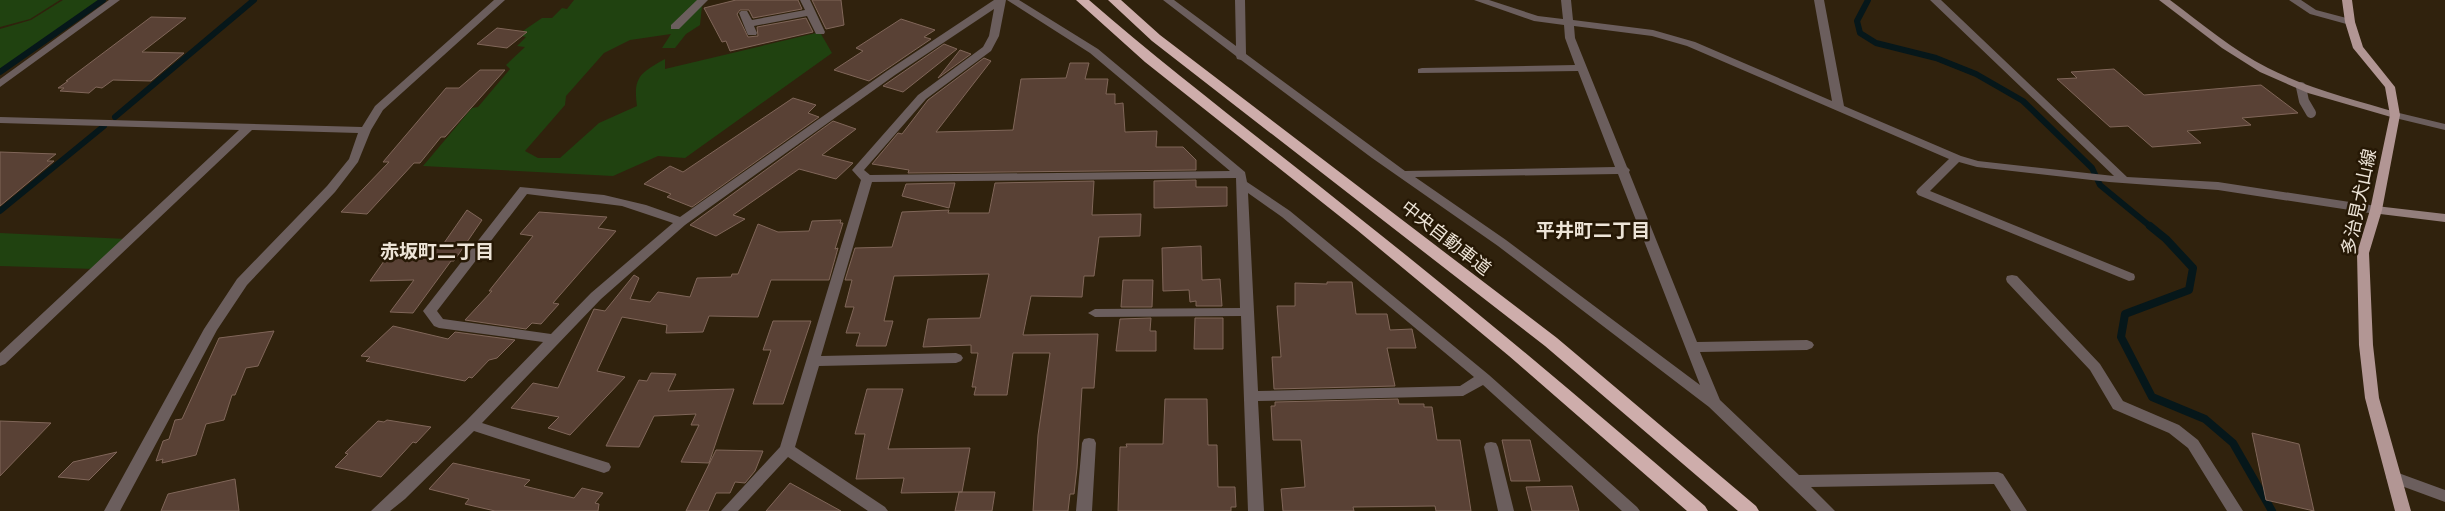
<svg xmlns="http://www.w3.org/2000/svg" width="2445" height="511" font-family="Mulish,'Noto Sans JP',sans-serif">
  <rect width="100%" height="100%" fill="#30220d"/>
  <path fill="#204210" d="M0 0H60L30 19 0 27Z
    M63 0H99L0 69V29L31 20Z
    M574 0H706L702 6 700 25 686 34 675 48H662L671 34 630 40 604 53 566 96 565 105 525 151 538 158H560L599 123 637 106C633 77 640 73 665 59V69L816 33 821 34 832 53 685 158 658 156 613 176 423 166 472 108 478 107 510 69 506 65 525 47 517 46 526 37 517 35 542 18H552L562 8 567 9Z
    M0 233 127 239 95 269 0 266Z"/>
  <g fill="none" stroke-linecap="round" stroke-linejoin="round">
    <path stroke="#06171a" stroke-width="6" d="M1868 0 1857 21 1860 33 1876 43 1936 58 1976 74 2023 101 2092 168 2100 185 2151 227
      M0 72 103 0
      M115 117 254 0
      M0 211 104 126"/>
    <path stroke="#06171a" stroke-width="8" d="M2150 226 2166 239 2193 268 2189 290 2125 314 2121 337 2152 397 2205 419 2233 443 2272 511"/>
  </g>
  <path fill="#594135" stroke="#806659" d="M736 0H798L802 9 753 18 749 10H740L737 14 748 37 758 36 757 27 806 18 813 32 730 51 726 41 722 42 704 8Z
    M812 0H841L844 25 826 29Z
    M151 17 186 18 142 52 184 53 151 81 113 80 102 88 96 87 89 93 60 91 64 88H58L68 81H66Z
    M901 19 935 30 924 37 931 39 869 81 834 70 863 51 856 48Z
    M497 28 527 32 507 48 477 44Z
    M944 44 957 49 903 92 883 86Z
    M960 50 971 54 938 78Z
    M984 58 991 61 936 132 1013 130 1021 79 1066 78 1070 63H1089L1085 79H1108L1106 94H1115V104L1123 103 1125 132 1157 131 1156 147H1183L1196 160V170L908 173 909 170 872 164 898 133 902 134 928 100Z
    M2114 69 2144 95 2261 85 2298 113 2242 118 2251 125 2187 131 2201 143 2152 147 2128 126 2110 127 2057 79 2077 78 2071 72Z
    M480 70H505L445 137H441L420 163H414L367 214 341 212 389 162H383L446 88H459Z
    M793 98 816 105 808 113 819 117 692 207 667 197 671 194 644 184 670 166 683 172Z
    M833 121 856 129 822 155 853 163 836 179 799 169 733 215 745 219 716 236 690 225Z
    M0 152 56 154 47 161H54L0 206Z
    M1196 180V187H1227V206L1154 208V181Z
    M1094 181 1092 215 1141 214 1140 236 1099 237 1094 276H1084L1082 297 1031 296 1023 335 1098 334 1094 388H1082L1077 468 1074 494H1070L1068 511H1033L1038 435 1050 353H1013L1007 395H974L976 387H972L978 353H971V345L923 347 928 319 980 318 989 274 894 276 884 321H893L886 346H856L860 333H846L854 307H845L852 280H845L855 248 892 247 902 212 949 210 948 213H989L995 183Z
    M955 183 949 208 902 196 906 184Z
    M467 210 482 220 454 261H451L413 313 390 312 414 280 370 281 396 244 444 243Z
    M539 212 607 217 598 228 616 231 553 303 559 304 541 324 532 323 526 329 465 320 492 291H489L533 236 520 234Z
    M841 220 840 223H843L835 249 838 248 829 280H771L758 317 709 316 703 332 666 333 667 325 622 317 597 371 625 377 570 435 548 428 559 417 511 408 533 383 558 388 594 309 605 311 634 275 639 278 630 299 650 302 658 292 690 297 697 278 731 277 732 274H738L758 224 778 232 809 231 812 221Z
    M1201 246 1202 280 1220 279 1222 306H1196V301L1190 302 1189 290 1163 291 1162 248Z
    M1123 280H1153L1152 307H1121Z
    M1327 282H1352L1356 314H1387L1390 330 1412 329 1416 348H1387L1395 386 1274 389 1272 357H1281L1277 306H1295V283L1327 284Z
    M1151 318 1150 331H1156V351H1116L1120 319Z
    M1195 318H1223V349H1194Z
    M773 321H811L783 404H753L771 350H763Z
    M393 326 448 339 455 332 515 340 497 358 489 360 472 378 469 377 465 381 366 361 370 357 361 356Z
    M274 331 258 366 246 368 235 395H232L224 420 206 424 196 455 162 463 163 459 156 461 163 441 169 439 175 420 182 419 219 338Z
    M651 373 676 374 668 391 734 389 709 463 681 462 699 425H691L696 414 654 416 639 447 606 446 639 380 647 381Z
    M867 389H903L888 449 970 448 962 492 901 493 904 478 856 479 865 434H855Z
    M1165 399H1207L1208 445H1217L1218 487H1235L1236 507H1231V511H1118L1120 447H1127L1126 444H1163Z
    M1398 399 1399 404H1424V407H1432L1437 440H1460L1471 511H1436L1435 506 1353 507 1354 511H1283L1281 489 1305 487 1301 440H1273L1271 406H1275V402Z
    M387 420 431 427 416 443 413 442 381 477 335 467 348 454 345 453 378 421 384 422Z
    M0 421 51 423 0 476Z
    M2252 433 2299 444 2314 511 2266 500Z
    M1502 440H1530L1540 481H1511Z
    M716 450 763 451 755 471 745 483 735 482 730 493H716L708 511H686Z
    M117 452 89 480 58 477 73 462Z
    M453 463 530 480 524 486 574 498 582 488 603 493 595 503 599 504 598 511H495L465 504 469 499 429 489Z
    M235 479 239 511H161L168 494Z
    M790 483 841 511H766Z
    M1572 486 1579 511H1532L1526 487Z
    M959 492H995L992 511H955Z"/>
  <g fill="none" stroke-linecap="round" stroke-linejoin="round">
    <path stroke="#6b5e5d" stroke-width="10" d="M2301 87 2304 101 2311 113"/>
    <path fill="#6b5e5d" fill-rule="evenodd" d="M109 0H120L0 87V79Z
      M494 0H505L383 110 371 130 358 162 335 192 247 285 217 330 120 511H104L204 329 237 279 327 186 349 159 358 133 252 130 5 364 0 366V353L239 130 0 123V117L362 127 375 106Z
      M697 0H708L679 29H671V25Z
      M800 0H810L825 32 824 34H816L807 16 754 26 757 33 756 35H748L747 33 739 13 741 11H747L752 20 805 10Z
      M994 0H1006L999 36 991 51 926 99 864 170 870 175 1230 171 1090 53 1007 0H1019L1098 49 1245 172 1247 182 1290 211 1489 375 1637 507 1640 511H1622L1483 385 1463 396 1258 401 1264 511H1248L1241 316 1095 317 1088 313 1095 309 1240 308 1236 178 872 182 821 356 956 353 961 355 963 358 961 361 956 363 819 366 795 447 885 507 888 511H868L788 457 738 511H721L780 447 861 180 852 170 918 95 983 47 989 36 994 9 895 75 685 225 601 299 482 423 609 463 611 467 609 471 604 473 474 431 405 499 390 511H371L466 421 543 342 439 328 434 326 423 311 520 187 604 195 646 205 680 217 887 71ZM1248 193 1282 217 1474 377 1460 386 1258 391ZM527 194 622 206 673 223 591 293 551 334 443 319 437 311Z
      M1163 0H1174L1236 46 1235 0H1245L1246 54 1405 171 1615 167 1578 71 1418 73V69L1422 68 1575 65 1565 38 1564 25 1534 21 1474 0H1489L1538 16 1563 19 1561 0H1571L1573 20 1653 30 1695 42 1832 101 1814 0H1824L1844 106 1961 156 1978 161 2114 176 1930 0H1941L2127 177 2218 182 2376 206 2382 210 2376 214 2218 190 2109 182 1977 167 1959 162 1930 191 2134 274 2135 277 2134 280 2129 281 1918 195 1916 192 1918 189 1949 159 1687 46 1652 36 1574 26 1575 38 1627 167 1630 170 1629 172 1697 342 1807 340 1812 342 1814 345 1812 348 1807 350 1700 352 1720 400 1799 475 1998 472 2003 474 2027 511H2011L1994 484 1811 487 1835 511H1817L1709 407 1498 246 1372 158 1241 60 1237 59 1236 56ZM1618 174 1700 385 1506 240 1415 177Z
      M2289 0H2301L2316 10 2354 20 2355 22 2350 25 2310 14Z
      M2395 112 2445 124V130L2391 117 2390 115 2391 113Z
      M2012 275 2017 276 2100 364 2123 401 2179 425 2198 440 2243 511H2227L2188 448 2169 433 2113 409 2090 370 2007 282 2006 279 2007 276Z
      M1089 438 1094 439 1096 443 1092 511H1076L1082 443 1084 439Z
      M1491 442 1496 443 1498 447 1514 511H1498L1484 447 1486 443Z
      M2393 471 2445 490V502L2388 481 2386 477 2388 473Z"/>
    <path fill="#937e7c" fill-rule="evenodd" d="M2159 0H2170C2202 24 2233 50 2268 68 2309 89 2355 100 2399 113L2400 115 2399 117H2391L2308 93 2260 72 2222 48Z
      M2376 206 2445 214V222L2372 213 2370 210Z"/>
    <path fill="#b29694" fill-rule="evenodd" d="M2342 0H2352L2355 22 2363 47 2395 87 2400 115 2382 210 2369 253 2373 345 2379 398 2411 511H2395L2365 398 2359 345 2357 253 2370 210 2390 115 2385 87 2353 48 2345 22Z"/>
    <path fill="#ceadab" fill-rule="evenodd" d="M1076 0H1089C1179 78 1274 149 1367 224 1482 315 1594 410 1705 506L1708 511H1687L1509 356 1357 230 1145 62Z
      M1108 0H1121L1160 35 1557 338 1756 506 1759 511H1738L1545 346 1152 41Z"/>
  </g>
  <g text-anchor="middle" stroke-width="5" stroke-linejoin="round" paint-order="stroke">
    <g font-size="18" fill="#ede4d7" stroke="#261805">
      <text transform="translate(2359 202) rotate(-78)" y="6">多治見犬山線</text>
      <text transform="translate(1446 238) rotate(38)" y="6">中央自動車道</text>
    </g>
    <g font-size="19" font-weight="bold" fill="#ede4d7" stroke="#261805">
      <text x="1593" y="237">平井町二丁目</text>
      <text x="437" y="258">赤坂町二丁目</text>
    </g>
  </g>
</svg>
